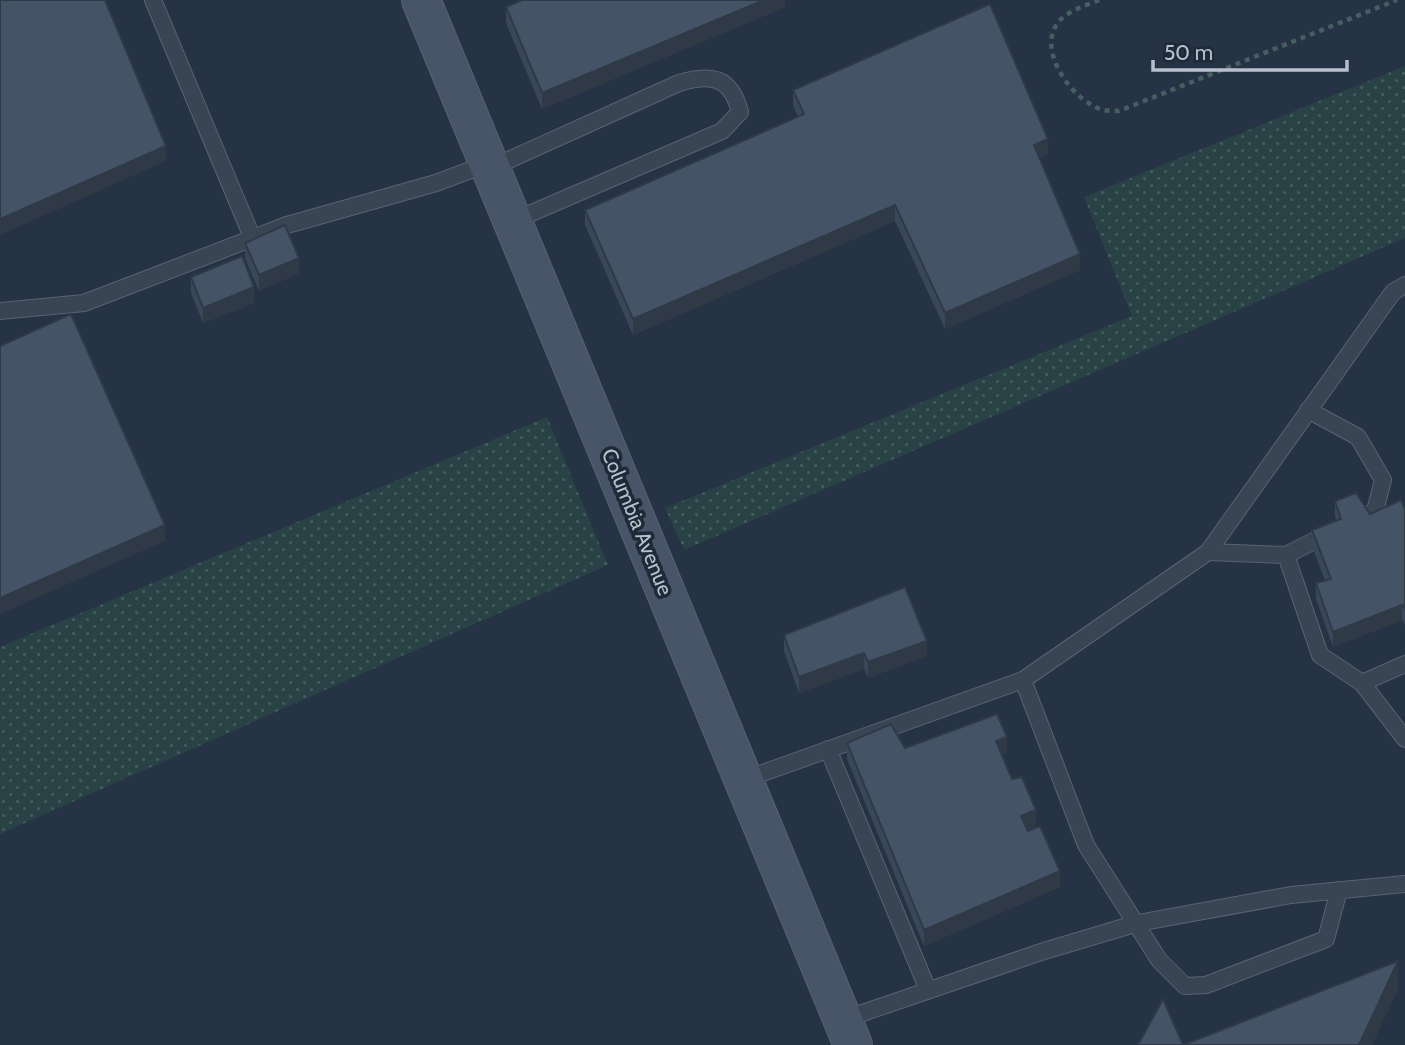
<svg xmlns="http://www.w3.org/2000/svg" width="1405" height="1045" font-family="Cabin,sans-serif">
  <defs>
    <pattern id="green-dots" width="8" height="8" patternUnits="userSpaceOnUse" patternTransform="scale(1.75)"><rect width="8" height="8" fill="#284245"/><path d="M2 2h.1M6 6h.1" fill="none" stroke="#455c5f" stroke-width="1.8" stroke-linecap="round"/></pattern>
  </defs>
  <rect width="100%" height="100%" fill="#253344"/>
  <path fill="url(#green-dots)" d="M1405 66V238L684 550 665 508 1132 316 1084 197Z
    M547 417 608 565 0 834V647Z"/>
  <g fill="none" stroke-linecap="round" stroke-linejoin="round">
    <g stroke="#596371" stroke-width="18">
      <path id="lane" d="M153 0 252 237
        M491 168 679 83C712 73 731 77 740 112L722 131 513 221
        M0 311 84 303 287 225 436 183 489 163
        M1308 410 1358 437 1383 480 1375 511 1353 522
        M1208 552 1286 555 1330 533
        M1286 555 1320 655 1362 683 1405 739
        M1023 680 1086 845 1159 960 1185 986 1206 985 1326 939 1339 890
        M1362 683 1405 664
        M828 749 928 990
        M743 780 1023 680 1208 552 1393 292 1405 285
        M842 1020 1044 951 1138 923 1291 895 1405 884"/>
    </g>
    <g stroke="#596371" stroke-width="40">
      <path id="secondary" d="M421 0 853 1045"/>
    </g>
    <path stroke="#465f61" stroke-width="4.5" stroke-dasharray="5 5" stroke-linecap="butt" d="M1099 0C1085 6 1066 11 1057 24 1037 53 1074 102 1103 110 1108 111 1114 111 1119 111L1397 0"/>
    <use href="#lane" stroke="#3a4554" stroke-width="16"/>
    <use href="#secondary" stroke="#485467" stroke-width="38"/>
  </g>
  <path fill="#3a4758" d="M785 0V7L542 109 506 23V7Z
    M793 90 1048 154 1040 158 1080 270 945 329 895 221 633 335 585 225V210L798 117 793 106Z
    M245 243 299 273 259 291 245 258Z
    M191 277 254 303 203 323 191 293Z
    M1335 501 1370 514 1405 509V625L1402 620 1333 647 1316 599V583L1325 581 1312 546V530L1336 520 1335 517Z
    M784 635 927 656 868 678 864 669 799 693 784 651Z
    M847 743 905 748 1007 752 1002 754 1012 779 1036 826 1028 830 1060 887 924 946 847 759Z"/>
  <path fill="#303a47" d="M764 0H785V7L542 109V93Z
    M1048 139V154L1034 161V145Z
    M166 146V161L0 235V219Z
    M895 205V221L633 335V319Z
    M1080 254V270L945 329V313Z
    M299 258V273L259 291V275Z
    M254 287V303L203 323V308Z
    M165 525V541L0 614V598Z
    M1402 605V620L1333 647V632Z
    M927 641V656L868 678V662Z
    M864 653V669L799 693V677Z
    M1007 737V752L996 757V741Z
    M1036 810V826L1021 832V816Z
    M1060 871V887L924 946V930Z
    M1398 961V990L1372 1045H1359Z"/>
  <path fill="#445366" stroke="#303a47" stroke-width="2" d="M0 0H105L166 146 0 219Z
    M522 0H764L542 93 506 7Z
    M990 4 1048 139 1034 145 1080 254 945 313 895 205 633 319 585 210 804 114 793 90Z
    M285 225 299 258 259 275 245 243Z
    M242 256 254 287 203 308 191 277Z
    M71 314 165 525 0 598V346Z
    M1356 493 1370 514 1401 500 1405 509V609L1402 605 1333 632 1316 583 1331 579 1312 530 1341 519 1335 501Z
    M905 587 927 641 868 662 864 653 799 677 784 635Z
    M997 714 1007 737 996 741 1012 779 1022 777 1036 810 1021 816 1028 831 1040 826 1060 871 924 930 847 743 891 724 905 748Z
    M1398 961 1359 1045H1183Z
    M1163 999 1183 1045H1138Z"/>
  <g text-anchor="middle" stroke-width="7" stroke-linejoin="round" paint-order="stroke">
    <g font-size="21" fill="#b8c0cd" stroke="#1f2a39">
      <text transform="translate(637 522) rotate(68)" y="7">Columbia Avenue</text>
    </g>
  </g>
  <path d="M1153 60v10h194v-10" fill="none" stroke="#b8c0cd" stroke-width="3.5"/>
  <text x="1164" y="60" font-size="21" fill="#b8c0cd" stroke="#1f2a39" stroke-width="5" paint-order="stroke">50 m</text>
</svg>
